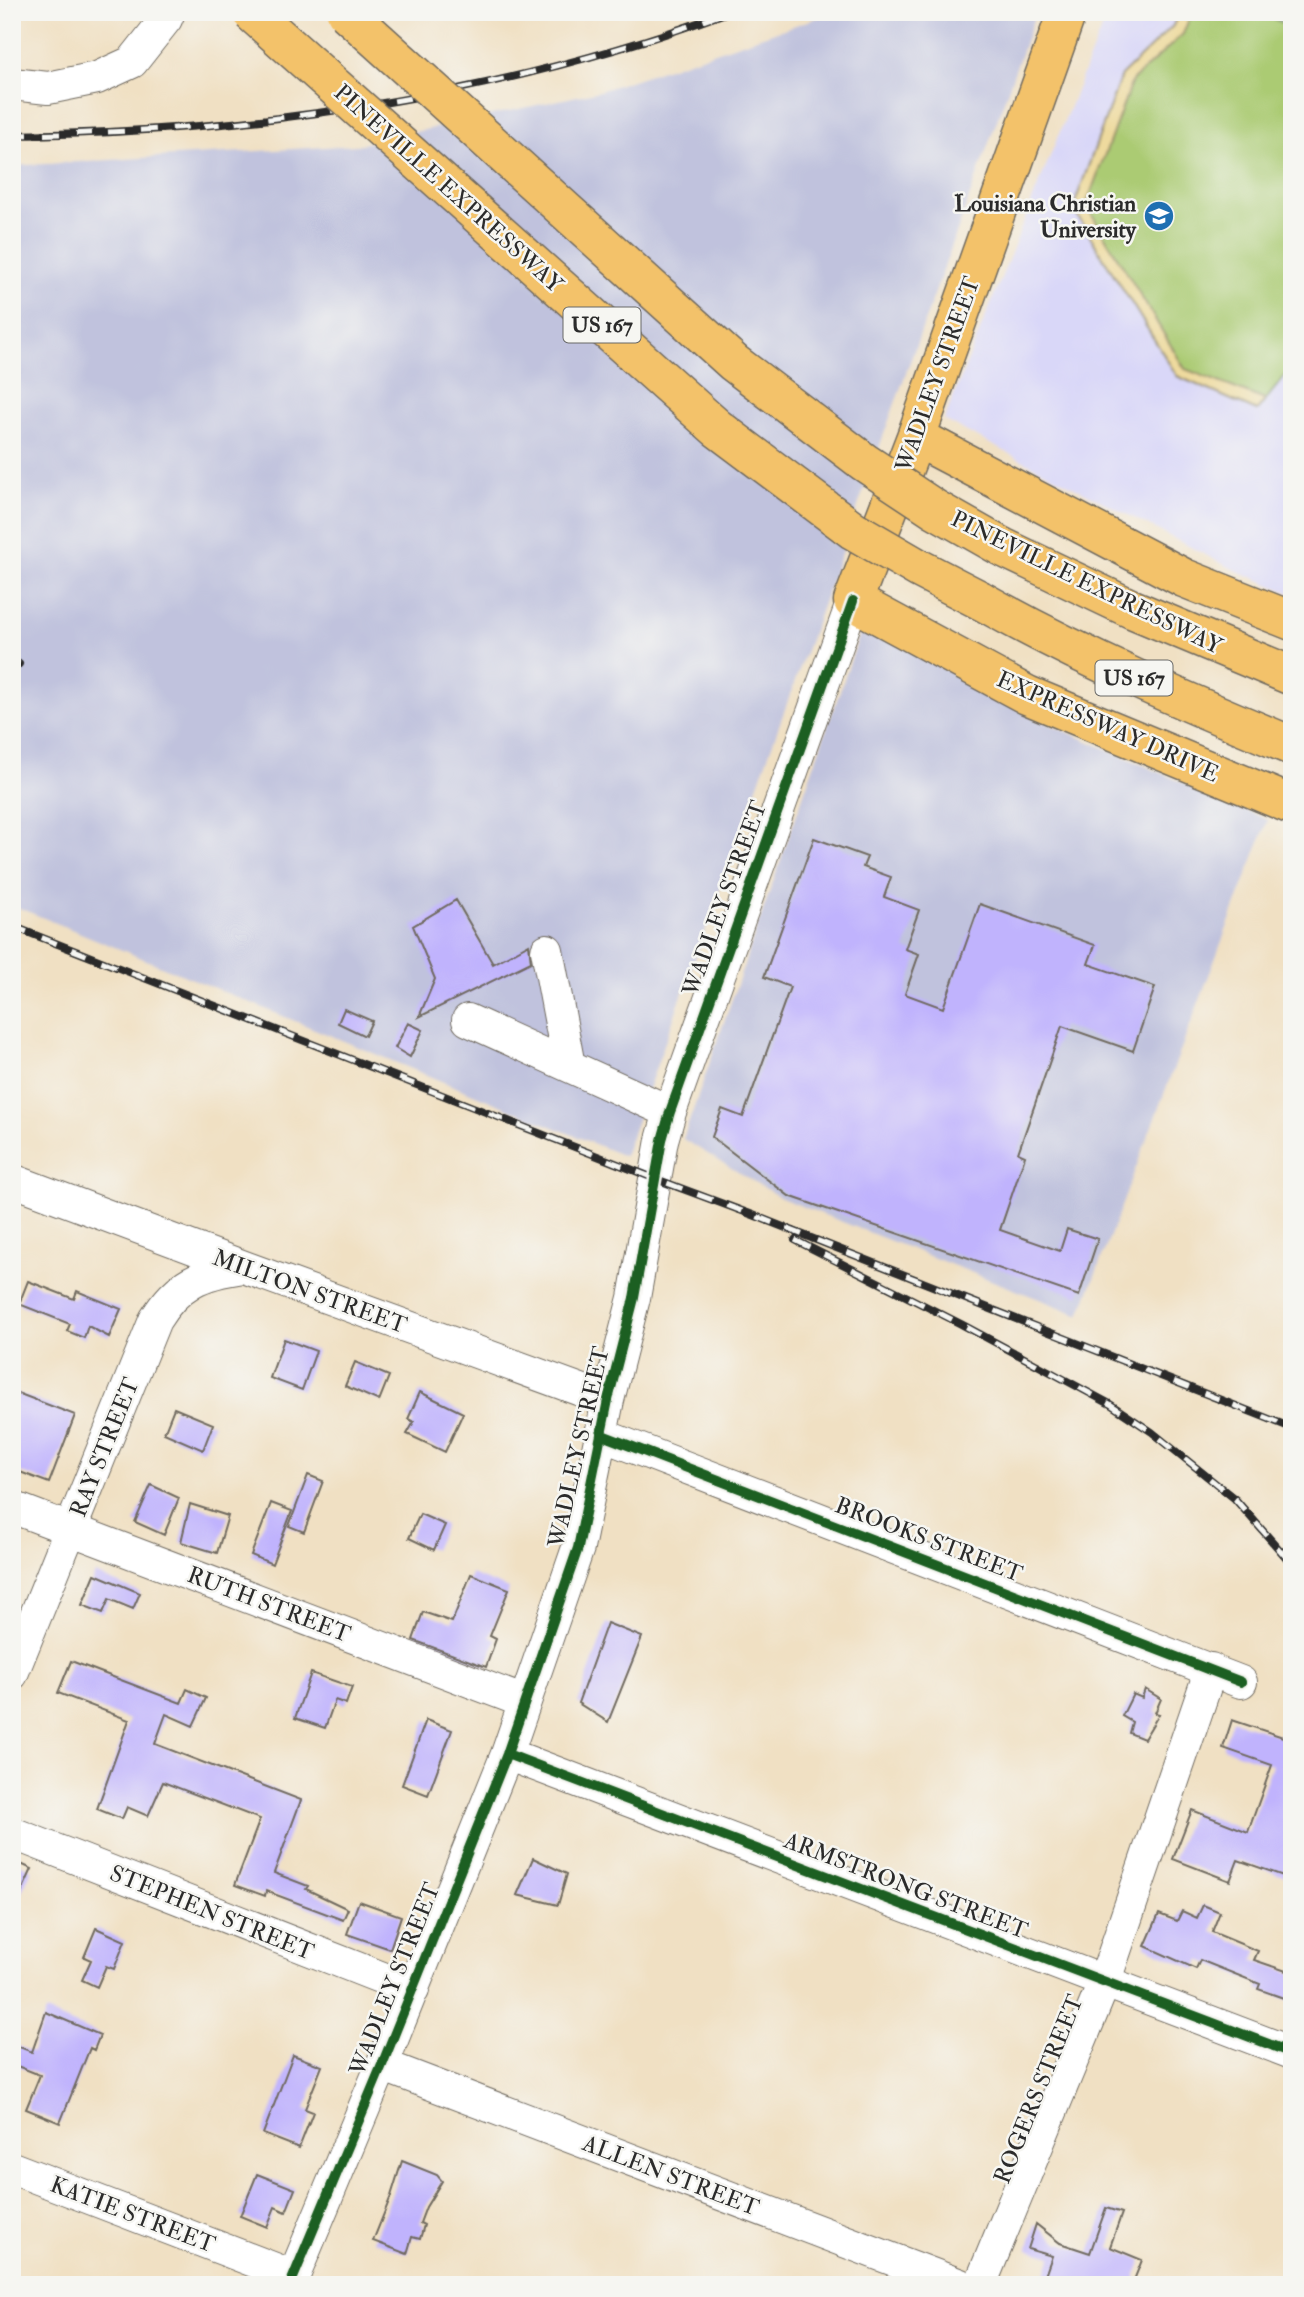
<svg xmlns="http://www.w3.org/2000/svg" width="1304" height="2297" font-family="'IM FELL Double Pica',serif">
  <rect width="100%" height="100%" fill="#f6f6f2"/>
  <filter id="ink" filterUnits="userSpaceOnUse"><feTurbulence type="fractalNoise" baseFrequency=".0143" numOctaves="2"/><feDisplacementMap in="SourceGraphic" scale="14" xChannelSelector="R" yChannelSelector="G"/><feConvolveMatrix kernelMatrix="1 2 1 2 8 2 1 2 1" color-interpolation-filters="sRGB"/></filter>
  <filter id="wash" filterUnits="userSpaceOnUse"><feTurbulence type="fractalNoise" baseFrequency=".00686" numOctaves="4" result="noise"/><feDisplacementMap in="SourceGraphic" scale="28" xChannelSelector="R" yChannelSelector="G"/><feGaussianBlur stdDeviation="1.57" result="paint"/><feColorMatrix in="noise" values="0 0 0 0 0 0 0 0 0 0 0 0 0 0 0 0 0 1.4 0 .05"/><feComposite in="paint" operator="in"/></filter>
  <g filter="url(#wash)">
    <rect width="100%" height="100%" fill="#f0e0c3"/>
    <path fill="#d9d7f8" d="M1108 12H1292V594L1233 569 944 420Z"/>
    <path fill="#c0c2dd" d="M834 12H1036L624 1156 12 905V166L357 145 600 91Z
      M863 625 1031 716 1268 820 1080 1315 781 1198 683 1139Z"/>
    <path fill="#abcb73" stroke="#6b7b4f" stroke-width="2" d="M1179 12H1260L1292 27V367L1257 411 1177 376 1077 215 1075 203 1121 76 1173 26Z"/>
    <path fill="#eeda9e" stroke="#8c8264" stroke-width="2" d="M1179 12H1192L1183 34 1132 81 1087 203 1089 210 1185 369 1265 400 1257 411 1177 376 1077 215 1075 203 1121 76 1173 26Z"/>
    <g id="blocks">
      <path fill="#c0b3fd" d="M814 838 867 857 863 867 891 877 884 897 919 910 905 949 919 954 905 994 943 1008 980 904 1095 945 1088 964 1155 987 1133 1051 1062 1026 1018 1153 1025 1156 1000 1230 1060 1251 1067 1229 1098 1239 1079 1296 789 1196 712 1137 722 1109 743 1117 790 987 764 977Z
        M456 900 493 964 529 944 531 962 419 1017 435 979 413 926Z
        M344 1009 372 1021 365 1036 338 1023Z
        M408 1023 423 1030 410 1057 395 1048Z
        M28 1281 74 1299 77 1291 121 1309 109 1337 88 1326 84 1338 67 1331 70 1324 19 1304Z
        M284 1339 316 1351 302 1390 270 1378Z
        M355 1362 389 1376 379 1401 345 1386Z
        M12 1391 75 1415 49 1483 12 1469Z
        M420 1392 463 1413 445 1452 407 1434 414 1422 408 1419Z
        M174 1408 213 1424 203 1450 164 1433Z
        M308 1475 323 1481 304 1532 289 1526Z
        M151 1485 179 1498 164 1535 135 1522Z
        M271 1503 292 1511 272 1564 251 1555Z
        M190 1504 228 1516 217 1553 181 1542Z
        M420 1514 445 1525 434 1550 409 1538Z
        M95 1574 140 1593 133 1609 109 1599 103 1613 82 1605Z
        M471 1574 509 1589 490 1636 496 1639 486 1667 413 1640 423 1612 452 1622Z
        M607 1623 642 1637 608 1722 578 1703Z
        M71 1661 181 1703 187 1689 206 1698 193 1726 166 1714 155 1744 301 1800 274 1873 308 1886 306 1889 348 1909 343 1920 266 1891 265 1896 235 1885 260 1819 163 1782 148 1816 127 1807 122 1819 97 1809 129 1720 58 1693Z
        M311 1673 352 1687 346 1704 335 1700 325 1728 295 1718Z
        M1145 1689 1161 1699 1155 1713 1159 1714 1144 1739 1129 1733 1132 1722 1122 1716 1133 1694 1142 1698Z
        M426 1720 452 1730 428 1795 402 1785Z
        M1232 1720 1292 1740V1879L1238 1860 1230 1881 1173 1859 1192 1810 1248 1832 1272 1765 1223 1748Z
        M533 1858 567 1874 558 1905 517 1895Z
        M12 1860 32 1869 12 1913Z
        M359 1901 401 1916 390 1949 347 1934Z
        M1203 1905 1220 1912 1212 1932 1258 1951 1254 1960 1292 1973V2001L1258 1989 1260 1984 1200 1960 1196 1969 1145 1946 1159 1914 1177 1921 1182 1911 1197 1918Z
        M96 1928 125 1941 114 1969 106 1966 97 1987 82 1980 91 1960 84 1957Z
        M46 2012 100 2035 94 2050 90 2048 60 2123 26 2109 40 2075 12 2064V2044L32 2052Z
        M293 2055 322 2066 305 2109 313 2112 299 2148 263 2134Z
        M402 2161 437 2175 442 2181 426 2207 420 2223 424 2225 420 2239 412 2237 407 2254 373 2241 391 2196Z
        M257 2174 295 2189 286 2212 275 2207 267 2227 240 2216Z
        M1106 2208 1122 2213 1110 2247 1142 2260 1132 2285H1071L1045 2276 1052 2256 1028 2249 1036 2224 1060 2243 1090 2253Z"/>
    </g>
  </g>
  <g filter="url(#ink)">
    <use href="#blocks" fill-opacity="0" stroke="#706a60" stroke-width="2"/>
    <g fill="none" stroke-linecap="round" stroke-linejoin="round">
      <g stroke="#706a60" stroke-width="34">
        <path id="minor" d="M12 84 48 88 97 78 132 62 166 19 169 12
          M547 950 569 1066
          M468 1020 670 1112
          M12 1180 244 1267 608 1400
          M602 1435 1241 1682
          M12 1507 525 1702
          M12 1674 155 1320C178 1283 200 1273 244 1267
          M507 1754 1292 2053
          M12 1833 413 1990
          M382 2065 960 2285
          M12 2168 293 2276
          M290 2285 382 2065 507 1754 578 1548 608 1400 634 1298 662 1140 670 1112 853 601
          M980 2285 1104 1983 1211 1669"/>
      </g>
      <g stroke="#706a60" stroke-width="41">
        <path id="major" d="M1067 12 916 437 853 601 1027 695 1292 805
          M916 437 1184 578 1292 621"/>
      </g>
      <g stroke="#706a60" stroke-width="41">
        <path id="highway" d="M1002 547 1132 609 1292 676
          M980 600C1081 657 1186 702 1292 746"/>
      </g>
      <use href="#minor" stroke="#fff" stroke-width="32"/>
      <use href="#major" stroke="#f3c26a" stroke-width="38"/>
      <use href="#highway" stroke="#f3c26a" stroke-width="38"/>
      <g stroke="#2b2b2b" stroke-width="8">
        <path id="rail" d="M12 135C255 132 499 97 728 12
          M12 660 19 664
          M12 926 656 1179 753 1215 1292 1428
          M795 1240 961 1324 1110 1404 1152 1432 1235 1499 1292 1564"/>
      </g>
      <use href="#rail" stroke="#f6f6f2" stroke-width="5" stroke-dasharray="16" stroke-linecap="butt"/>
      <g stroke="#706a60" stroke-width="41" stroke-linecap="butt">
        <path id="highway-bridge" d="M251 12 717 428 853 530 920 569 980 600
          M346 12 734 363 864 462 935 509 1002 547"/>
      </g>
      <use href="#highway-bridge" stroke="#f3c26a" stroke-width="38"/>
      <g stroke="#f6f6f2" stroke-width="15">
        <path id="cycleway" d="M602 1435 1241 1682
          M507 1754 1292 2053
          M290 2285 382 2065 507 1754 578 1548 608 1400 634 1298 662 1140 670 1112 853 601"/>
      </g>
      <use href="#cycleway" stroke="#1b5e20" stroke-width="10"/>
    </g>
  </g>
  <defs>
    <g id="university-disc" transform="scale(1.575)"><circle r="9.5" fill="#1f6fb2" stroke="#f6f6f2"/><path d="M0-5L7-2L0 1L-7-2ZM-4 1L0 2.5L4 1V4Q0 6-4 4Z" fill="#fff"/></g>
  </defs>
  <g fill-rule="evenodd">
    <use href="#university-disc" x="1159" y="216"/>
  </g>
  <g text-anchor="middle" stroke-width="5" stroke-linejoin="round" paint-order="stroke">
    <g fill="#f6f6f2" stroke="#686867" stroke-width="2">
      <rect x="563.5" y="307.5" width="77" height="35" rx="5"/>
      <rect x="1095.5" y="660.5" width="77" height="35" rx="5"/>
    </g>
    <g font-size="21" font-weight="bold" fill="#2b2b2b">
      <text x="602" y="332">US 167</text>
      <text x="1134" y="685">US 167</text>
    </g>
    <g font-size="23" fill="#2b2b2b" stroke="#f6f6f2">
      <text transform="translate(449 188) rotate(42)" y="8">PINEVILLE EXPRESSWAY</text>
      <text transform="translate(937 374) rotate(-70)" y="8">WADLEY STREET</text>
      <text transform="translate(1087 582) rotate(26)" y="8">PINEVILLE EXPRESSWAY</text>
      <text transform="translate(1108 726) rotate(24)" y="8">EXPRESSWAY DRIVE</text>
      <text transform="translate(724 898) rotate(-70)" y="8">WADLEY STREET</text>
      <text transform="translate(310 1291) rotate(20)" y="8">MILTON STREET</text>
      <text transform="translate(104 1447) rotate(-68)" y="8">RAY STREET</text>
      <text transform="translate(578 1447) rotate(-77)" y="8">WADLEY STREET</text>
      <text transform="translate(929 1539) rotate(21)" y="8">BROOKS STREET</text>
      <text transform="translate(269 1604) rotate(21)" y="8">RUTH STREET</text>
      <text transform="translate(906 1885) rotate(21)" y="8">ARMSTRONG STREET</text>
      <text transform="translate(212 1912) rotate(22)" y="8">STEPHEN STREET</text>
      <text transform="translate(394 1979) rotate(-68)" y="8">WADLEY STREET</text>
      <text transform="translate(1038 2089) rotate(-68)" y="8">ROGERS STREET</text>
      <text transform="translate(671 2175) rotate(21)" y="8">ALLEN STREET</text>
      <text transform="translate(133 2214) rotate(21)" y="8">KATIE STREET</text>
    </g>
    <g font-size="23" font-weight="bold" fill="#2b2b2b" stroke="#f6f6f2" text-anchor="end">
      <text x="1136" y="211">Louisiana Christian<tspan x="1136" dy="26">University</tspan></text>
    </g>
  </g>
  <rect width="1304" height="2297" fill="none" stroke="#f6f6f2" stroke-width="42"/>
</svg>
